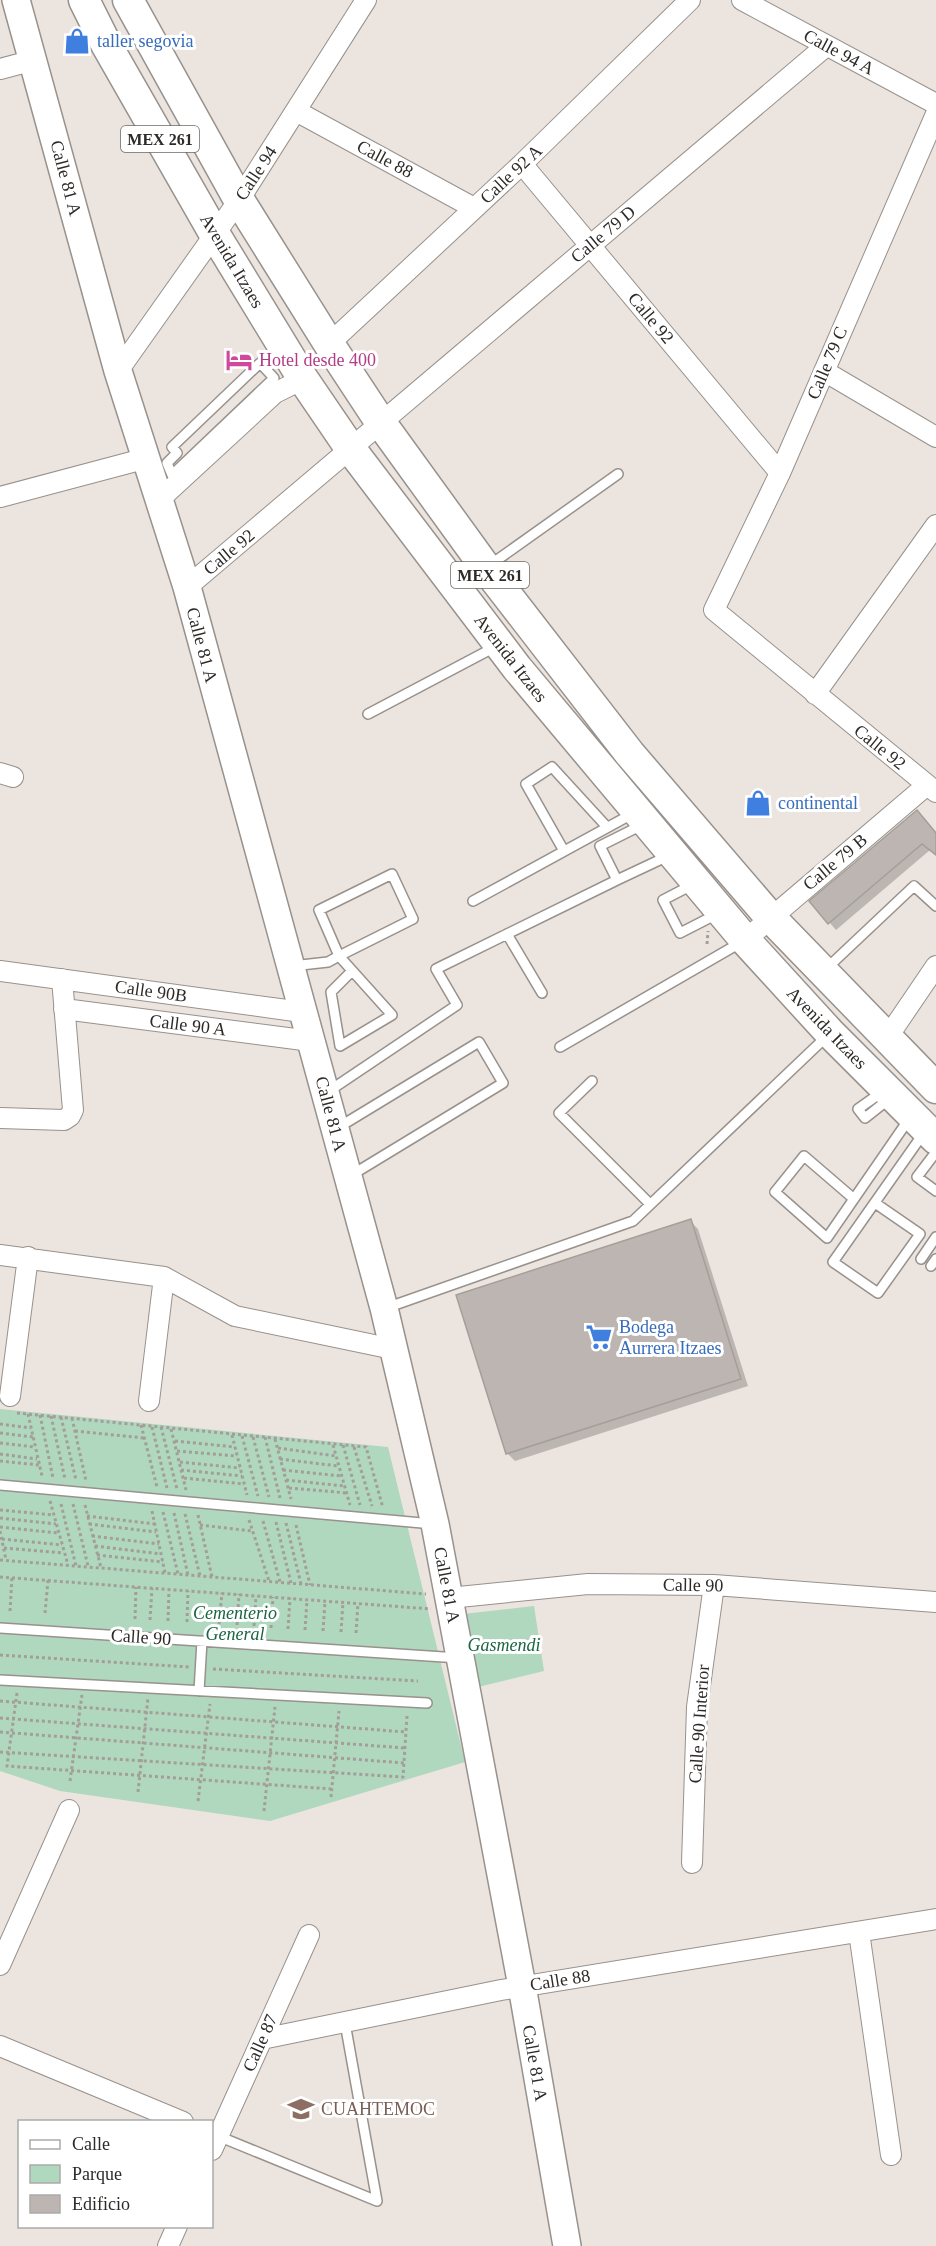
<svg xmlns="http://www.w3.org/2000/svg" width="936" height="2246" font-family="Georgia,serif">
  <rect width="100%" height="100%" fill="#ece4df"/>
  <path fill="#afd8bf" d="M0 1409 388 1447 465 1762 270 1821 60 1791 0 1771Z
    M534 1606 544 1671 474 1688 463 1614Z"/>
  <path fill="#0003" d="M936 834V855L930 850 836 930 811 901Z
    M690 1221 698 1229 748 1386 515 1461 507 1453Z"/>
  <path fill="#bdb5b1" stroke="#a59e99" stroke-width="1.5" d="M917 810 936 833V855L922 844 828 924 809 901Z
    M691 1219 741 1379 506 1454 456 1295Z"/>
  <g fill="none" stroke-linecap="round" stroke-linejoin="round">
    <g stroke="#98918c" stroke-width="12">
      <path id="lane" d="M260 363 274 378 172 475 167 463 177 453 172 447Z
        M490 565 618 474
        M368 714 495 647
        M642 825 600 846 617 880 668 856
        M564 851 526 784 552 767 607 827
        M692 885 663 900 680 933 719 913
        M473 901 632 814
        M507 934 542 993
        M292 966 328 962 339 956 413 919 392 874 319 910 339 956 392 1015 340 1046 331 992 352 971
        M826 969 914 886 936 906
        M560 1047 740 943
        M592 1081 559 1113 650 1204
        M329 1091 457 1005 436 969 617 880
        M882 1092 858 1109 865 1118 889 1099
        M339 1127 479 1042 503 1083 350 1176
        M936 1152 917 1177 936 1191
        M854 1199 804 1156 775 1192 827 1238 909 1119
        M875 1203 920 1234 878 1293 833 1262 923 1134
        M921 1259 936 1237
        M931 1266 936 1259
        M386 1308 633 1221 826 1037
        M0 1485 433 1524
        M0 1628 459 1658
        M0 1680 427 1703
        M199 1691 202 1641
        M345 2023 377 2201
        M218 2136 377 2201"/>
    </g>
    <g stroke="#98918c" stroke-width="22">
      <path id="street" d="M742 0 936 104
        M0 69 34 60
        M296 111 474 208
        M936 114 780 473 714 610 936 792
        M522 164 780 473
        M329 344 522 164 690 0
        M118 371 239 200 366 0
        M824 371 936 437
        M0 497 147 458
        M159 500 275 393 303 379
        M187 587 826 46
        M815 694 936 525
        M0 773 13 777
        M745 940 927 785
        M0 971 302 1012
        M64 1009 311 1041
        M887 1038 936 966
        M0 1118 64 1120 70 1116 73 1110 62 979
        M0 1255 164 1277 235 1316 393 1349
        M10 1396 28 1257
        M149 1401 164 1277
        M449 1598 588 1584 714 1585 936 1602
        M692 1863 697 1707 714 1585
        M859 1932 891 2155
        M0 1965 69 1810
        M262 2039 501 1990 936 1919
        M0 2046 183 2122
        M212 2150 309 1935
        M168 2246 177 2226"/>
    </g>
    <g stroke="#98918c" stroke-width="30">
      <path id="secondary" d="M16 0 118 371 187 587 384 1308 435 1524 522 1986 567 2246"/>
    </g>
    <g stroke="#98918c" stroke-width="33">
      <path id="primary" d="M84 0 106 44 214 233 303 379 350 448 517 668 745 940 830 1033 936 1139
        M128 0 239 200 329 344 381 423 486 568 630 754 770 917 936 1088"/>
    </g>
    <path stroke="#a49e9a" stroke-width="3" stroke-dasharray="3 3" stroke-linecap="butt" d="M707 944 708 931
      M17 1413 366 1447 383 1508
      M28 1414 42 1476
      M40 1415 53 1478
      M51 1416 65 1479
      M61 1417 76 1480
      M72 1418 86 1481
      M0 1424 31 1428
      M141 1425 157 1487
      M152 1427 167 1488
      M161 1427 177 1489
      M171 1429 186 1490
      M75 1431 144 1438
      M0 1433 33 1437
      M232 1435 247 1495
      M242 1436 258 1496
      M253 1437 269 1497
      M265 1437 280 1498
      M275 1439 291 1499
      M175 1441 235 1447
      M0 1443 35 1447
      M333 1445 350 1505
      M343 1445 360 1505
      M354 1447 372 1506
      M278 1448 336 1456
      M177 1451 237 1456
      M0 1454 37 1459
      M280 1459 338 1466
      M0 1461 39 1465
      M180 1462 240 1468
      M181 1470 242 1476
      M283 1470 341 1476
      M184 1478 244 1484
      M286 1480 344 1486
      M289 1488 347 1493
      M50 1501 68 1565
      M61 1504 76 1566
      M73 1504 88 1566
      M85 1505 101 1568
      M0 1510 54 1515
      M152 1511 165 1573
      M163 1512 178 1574
      M174 1513 188 1575
      M185 1514 200 1576
      M198 1515 212 1577
      M87 1516 155 1524
      M0 1518 56 1524
      M249 1520 269 1581
      M263 1521 280 1582
      M276 1522 291 1583
      M286 1523 301 1584
      M89 1524 156 1532
      M200 1525 252 1531
      M296 1525 310 1585
      M0 1527 58 1533
      M0 1531 6 1560
      M92 1536 159 1544
      M2 1539 62 1545
      M95 1546 161 1554
      M4 1548 64 1553
      M97 1555 163 1562
      M0 1560 426 1594
      M0 1577 431 1609
      M10 1611 12 1577
      M45 1613 48 1580
      M135 1619 136 1587
      M150 1620 152 1588
      M168 1621 169 1589
      M187 1622 188 1591
      M219 1624 222 1593
      M237 1625 239 1594
      M254 1626 256 1596
      M271 1628 273 1597
      M288 1629 290 1598
      M305 1630 307 1600
      M323 1631 325 1601
      M341 1632 343 1602
      M356 1633 358 1603
      M0 1655 189 1667
      M213 1669 418 1681
      M17 1693 7 1766 332 1789
      M0 1701 406 1732
      M0 1718 405 1748
      M0 1732 404 1763
      M0 1752 403 1777 407 1716
      M70 1781 82 1695
      M138 1792 148 1698
      M331 1797 339 1711
      M198 1801 210 1704
      M264 1811 275 1707"/>
    <use href="#lane" stroke="#fff" stroke-width="9"/>
    <use href="#street" stroke="#fff" stroke-width="20"/>
    <use href="#secondary" stroke="#fff" stroke-width="27"/>
    <use href="#primary" stroke="#fff" stroke-width="30"/>
  </g>
  <defs>
    <g id="shop-bare" transform="scale(2.07)"><path d="M-5-2.5h2.3a2.7 3.5 0 0 1 5.4 0H5L5.5 6h-11ZM-1.5-2.5h3a1.5 2.3 0 0 0-3 0Z" fill="#3f7fe0" stroke="#fff" stroke-width="2.5" paint-order="stroke"/></g>
    <g id="hotel-bare" transform="scale(2.07)"><path d="M-6-4.5h1.5V1H6V5H4.5V3h-9V5H-6ZM-4 0a1.8 1.8 0 1 1 3.6 0ZM.5 0V-2.5h3Q6-2.5 6 0Z" fill="#d1479c" stroke="#fff" stroke-width="2.5" paint-order="stroke"/></g>
    <g id="supermarket-bare" transform="scale(2.07)"><path d="M-6-5.5h2.5l.6 2H6L4.5 2H-2.5L-4.4-4H-6ZM-1.5 3.2a1.3 1.3 0 1 0 .1 0ZM3 3.2a1.3 1.3 0 1 0 .1 0Z" fill="#3f7fe0" stroke="#fff" stroke-width="2.5" paint-order="stroke"/></g>
    <g id="school-bare" transform="scale(2.07)"><path d="M0-5L7-2L0 1L-7-2ZM-4 1L0 2.5L4 1V4Q0 6-4 4Z" fill="#8d6e63" stroke="#fff" stroke-width="2.5" paint-order="stroke"/></g>
  </defs>
  <g fill-rule="evenodd">
    <use href="#shop-bare" x="77" y="41"/>
    <use href="#hotel-bare" x="239" y="360"/>
    <use href="#shop-bare" x="758" y="803"/>
    <use href="#supermarket-bare" x="599" y="1337"/>
    <use href="#school-bare" x="301" y="2109"/>
  </g>
  <g text-anchor="middle" stroke-width="6" stroke-linejoin="round" paint-order="stroke">
    <g fill="#fff" stroke="#6c6a68" stroke-width="1.5">
      <rect x="121" y="126" width="78" height="26" rx="4.5"/>
      <rect x="451" y="562" width="78" height="26" rx="4.5"/>
    </g>
    <g font-size="16" font-weight="bold" fill="#2d2a28">
      <text x="160" y="145">MEX 261</text>
      <text x="490" y="581">MEX 261</text>
    </g>
    <g font-size="18" fill="#366cbe" stroke="#fff" text-anchor="start">
      <text x="97" y="47">taller segovia</text>
      <text x="778" y="809">continental</text>
      <text x="619" y="1333">Bodega<tspan x="619" dy="21">Aurrera Itzaes</tspan></text>
    </g>
    <g font-size="18" fill="#2d2a28" stroke="#fff">
      <text transform="translate(839 52) rotate(28)" y="6">Calle 94 A</text>
      <text transform="translate(385 159) rotate(28)" y="6">Calle 88</text>
      <text transform="translate(256 173) rotate(-57)" y="6">Calle 94</text>
      <text transform="translate(511 174) rotate(-43)" y="6">Calle 92 A</text>
      <text transform="translate(66 178) rotate(75)" y="6">Calle 81 A</text>
      <text transform="translate(603 234) rotate(-40)" y="6">Calle 79 D</text>
      <text transform="translate(232 261) rotate(59)" y="6">Avenida Itzaes</text>
      <text transform="translate(651 318) rotate(50)" y="6">Calle 92</text>
      <text transform="translate(827 363) rotate(-67)" y="6">Calle 79 C</text>
      <text transform="translate(229 552) rotate(-40)" y="6">Calle 92</text>
      <text transform="translate(202 645) rotate(75)" y="6">Calle 81 A</text>
      <text transform="translate(511 658) rotate(52)" y="6">Avenida Itzaes</text>
      <text transform="translate(880 747) rotate(39)" y="6">Calle 92</text>
      <text transform="translate(835 862) rotate(-40)" y="6">Calle 79 B</text>
      <text transform="translate(151 991) rotate(8)" y="6">Calle 90B</text>
      <text transform="translate(188 1025) rotate(7)" y="6">Calle 90 A</text>
      <text transform="translate(827 1028) rotate(46)" y="6">Avenida Itzaes</text>
      <text transform="translate(331 1114) rotate(75)" y="6">Calle 81 A</text>
      <text transform="translate(447 1585) rotate(79)" y="6">Calle 81 A</text>
      <text transform="translate(693 1585) rotate(1)" y="6">Calle 90</text>
      <text transform="translate(141 1637) rotate(4)" y="6">Calle 90</text>
      <text transform="translate(699 1724) rotate(-86)" y="6">Calle 90 Interior</text>
      <text transform="translate(560 1980) rotate(-9)" y="6">Calle 88</text>
      <text transform="translate(260 2043) rotate(-66)" y="6">Calle 87</text>
      <text transform="translate(535 2063) rotate(80)" y="6">Calle 81 A</text>
    </g>
    <g font-size="18" fill="#b23c85" stroke="#fff" text-anchor="start">
      <text x="259" y="366">Hotel desde 400</text>
    </g>
    <g font-size="18" font-style="italic" fill="#1b6542" stroke="#fff">
      <text x="235" y="1619">Cementerio<tspan x="235" dy="21">General</tspan></text>
      <text x="504" y="1651">Gasmendi</text>
    </g>
    <g font-size="18" fill="#785e54" stroke="#fff" text-anchor="start">
      <text x="321" y="2115">CUAHTEMOC</text>
    </g>
  </g>
  <rect x="18" y="2120" width="195" height="108" fill="#ffffff" stroke="#abaaa9" stroke-width="1.5"/>
  <rect x="30" y="2140" width="30" height="9" fill="#ffffff" stroke="#abaaa9" stroke-width="1.5"/>
  <text x="72" y="2150" font-size="18" fill="#2d2a28">Calle</text>
  <rect x="30" y="2165" width="30" height="18" fill="#afd8bf" stroke="#abaaa9" stroke-width="1.5"/>
  <text x="72" y="2180" font-size="18" fill="#2d2a28">Parque</text>
  <rect x="30" y="2195" width="30" height="18" fill="#bdb5b1" stroke="#abaaa9" stroke-width="1.5"/>
  <text x="72" y="2210" font-size="18" fill="#2d2a28">Edificio</text>
</svg>
